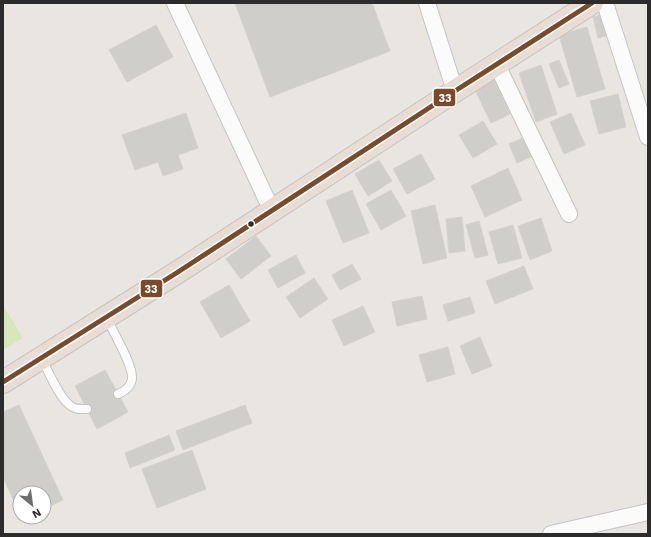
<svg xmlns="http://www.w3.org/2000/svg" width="651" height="537" font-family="'Work Sans',sans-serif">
  <rect width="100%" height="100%" fill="#e9e6e2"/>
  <path fill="#d8e6bb" d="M3 305 23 338 3 350Z"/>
  <path fill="#d0cecb" stroke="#d4d1ce" d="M235 3H372L390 51 270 97Z
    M608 13 613 34 598 38 593 17Z
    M156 25 173 57 127 82 109 50Z
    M587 27 605 89 577 97 559 35Z
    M559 60 569 84 559 88 549 64Z
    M541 65 557 114 536 122 519 73Z
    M494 79 510 114 491 123 474 88Z
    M618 94 626 127 599 134 590 101Z
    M186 113 198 148 178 155 183 169 163 176 158 162 135 170 122 135Z
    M571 113 585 145 564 154 550 122Z
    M483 121 497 144 473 158 459 135Z
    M527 136 535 155 517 163 509 144Z
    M421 154 435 179 407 194 393 169Z
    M379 160 392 181 368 196 355 174Z
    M508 168 522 200 485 217 471 186Z
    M352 190 369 233 343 243 326 201Z
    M391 190 406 216 381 230 366 204Z
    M435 205 447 258 423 264 411 211Z
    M462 217 465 251 449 253 446 219Z
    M541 218 552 251 530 260 518 226Z
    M479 221 488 255 475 258 466 225Z
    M513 225 522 258 498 264 489 232Z
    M256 236 271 256 241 279 226 259Z
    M296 255 305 273 278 288 268 270Z
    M352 264 361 279 340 290 332 275Z
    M524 266 533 289 495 304 486 281Z
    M314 278 328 299 300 318 286 297Z
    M229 285 250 321 221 338 200 302Z
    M422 296 427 319 397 326 392 302Z
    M470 297 475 313 448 321 443 305Z
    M363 306 375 332 344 346 332 320Z
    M480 337 492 366 472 374 460 346Z
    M448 347 455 374 427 382 419 355Z
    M105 370 128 412 97 429 75 386Z
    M19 405 63 500 44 509V493H20V514L3 477V412Z
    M245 405 252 423 183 450 176 431Z
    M169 435 175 450 130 468 125 453Z
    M192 450 206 489 157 508 142 469Z"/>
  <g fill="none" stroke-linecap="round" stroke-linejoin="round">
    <g stroke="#c5c4c4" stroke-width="10">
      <path id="lane" d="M106 317C112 330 134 366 132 379 131 387 125 391 118 394
        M41 358C48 370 60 400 71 406 76 410 81 409 87 409"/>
    </g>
    <g stroke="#c5c4c4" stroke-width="18">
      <path id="street" d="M175 3 272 211
        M427 3 455 91
        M605 3 648 137
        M497 65 569 214
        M551 534 648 512"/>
    </g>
    <g stroke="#c5c4c2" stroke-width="24">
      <path id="highway" d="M3 382 178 272 455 91 592 3"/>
    </g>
    <use href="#lane" stroke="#fcfbfb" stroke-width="8"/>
    <use href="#street" stroke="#fcfbfb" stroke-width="16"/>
    <use href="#highway" stroke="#e8ddd5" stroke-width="22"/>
    <g stroke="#fff" stroke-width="8">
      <path id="bus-1" d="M3 382 178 272 455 91 592 3"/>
    </g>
    <use href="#bus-1" stroke="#7a4b2a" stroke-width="5"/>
  </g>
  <circle fill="#2c2c2c" stroke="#fff" stroke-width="1.5" cx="251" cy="224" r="3.5"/>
  <g stroke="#fff" stroke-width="1.5">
    <rect x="433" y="88" width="23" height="19" rx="4" fill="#7a4b2a"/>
    <rect x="140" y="279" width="23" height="19" rx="4" fill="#7a4b2a"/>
  </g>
  <g font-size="11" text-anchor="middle" font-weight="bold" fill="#fff">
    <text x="445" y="102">33</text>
    <text x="151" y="293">33</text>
  </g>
  <rect width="651" height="537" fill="none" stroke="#2c2c2c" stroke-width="8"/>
  <g transform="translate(32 505) rotate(151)"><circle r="19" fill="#ffffff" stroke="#ababab"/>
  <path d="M0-3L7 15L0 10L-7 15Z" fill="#6e6d6c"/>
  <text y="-6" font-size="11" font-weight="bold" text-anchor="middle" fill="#2c2c2c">N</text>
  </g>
</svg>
